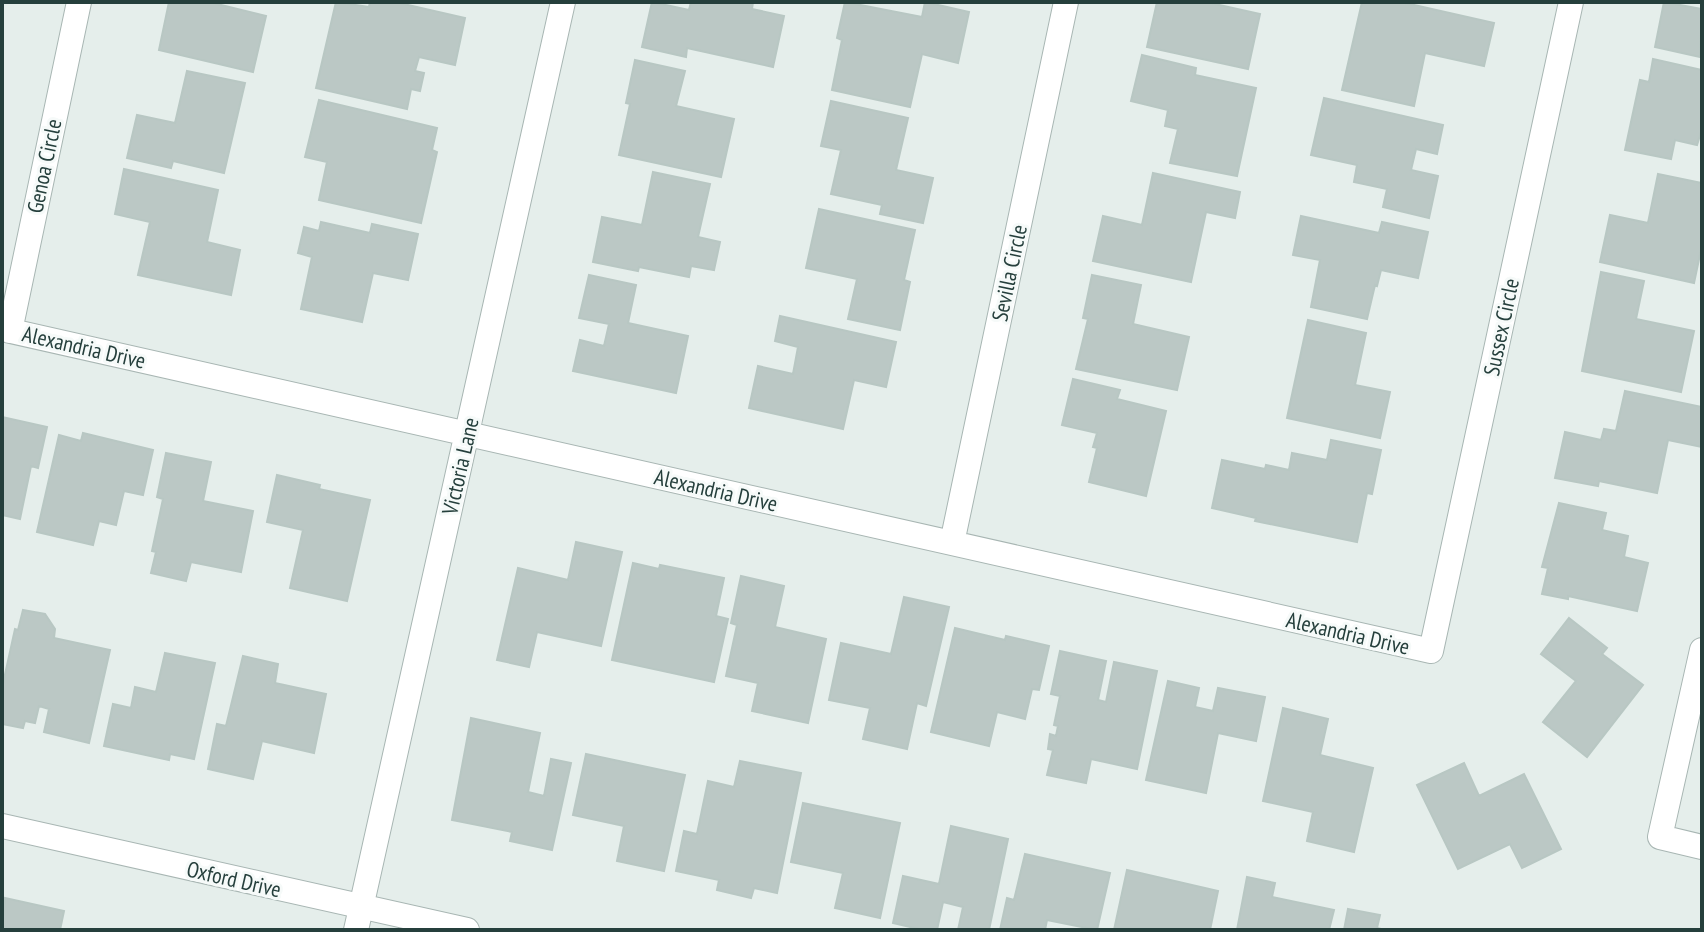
<svg xmlns="http://www.w3.org/2000/svg" width="1704" height="932" font-family="'PT Sans Narrow',sans-serif">
  <rect width="100%" height="100%" fill="#e5eeeb"/>
  <path fill="#bbc8c5" stroke="#b8c7c3" stroke-width="2" d="M169 2H209L266 16 253 72 159 50Z
    M336 2 369 7 370 2H395L465 18 455 65 419 57 415 71 424 73 420 91 411 89 407 109 316 88Z
    M652 2 689 10 691 2H753L752 9 784 16 773 67 687 48 686 57 642 47Z
    M845 2 922 17 925 2 969 12 958 63 922 54 910 107 832 90 842 40 837 38Z
    M1157 2H1206L1260 14 1248 69 1147 47Z
    M1362 2H1401L1494 23 1484 66 1425 53 1414 106 1342 90Z
    M1664 2 1702 9 1700 57 1655 47Z
    M1142 55 1196 68 1195 75 1256 88 1237 176 1170 163 1178 129 1165 126 1168 110 1131 101Z
    M1653 59 1702 70V129L1697 145 1675 140 1671 159 1625 150 1640 80 1649 82Z
    M635 60 685 71 676 106 734 119 721 177 619 155 630 104 626 103Z
    M187 71 245 83 224 173 173 161 171 168 127 158 137 115 175 123Z
    M1324 98 1443 125 1437 154 1416 149 1411 170 1438 176 1429 218 1383 207 1387 189 1354 182 1357 165 1311 155Z
    M319 100 437 128 432 150 437 152 421 223 319 200 327 162 305 157Z
    M831 101 908 118 896 170 933 178 923 223 880 214 882 205 831 194 841 150 821 146Z
    M124 169 218 190 207 242 240 250 231 295 138 275 150 222 115 214Z
    M653 172 710 184 698 237 720 242 714 270 691 266 689 277 639 267 638 271 593 262 602 217 642 225Z
    M1153 173 1240 192 1235 218 1206 212 1191 282 1093 261 1103 216 1142 225Z
    M1658 174 1702 183V245L1694 283 1600 262 1610 215 1648 223Z
    M819 209 915 230 904 280 910 282 900 330 848 319 857 279 806 268Z
    M1301 216 1379 233 1382 222 1428 232 1418 278 1381 270 1377 286 1375 285 1367 319 1311 307 1320 260 1293 255Z
    M321 222 370 233 372 224 418 234 408 280 373 273 362 322 301 309 312 257 298 253 304 227 319 231Z
    M1601 272 1644 281 1636 319 1694 331 1681 392 1582 371Z
    M589 275 636 285 628 323 688 336 676 393 573 371 580 340 604 346 609 324 579 318Z
    M1092 275 1141 285 1133 324 1189 337 1177 390 1076 369 1088 319 1083 318Z
    M780 316 896 342 886 387 854 380 843 429 749 408 758 366 793 374 798 347 775 341Z
    M1308 320 1366 333 1355 385 1390 392 1380 438 1287 418Z
    M1073 379 1120 390 1117 399 1166 411 1146 496 1089 482 1097 448 1093 447 1097 433 1062 425Z
    M1625 391 1702 407V447L1668 440 1657 493 1599 481 1598 486 1555 478 1565 432 1601 440 1604 429 1616 431Z
    M2 417 47 427 38 468 31 466 20 519 2 515Z
    M83 433 153 450 143 495 124 491 116 525 99 521 93 545 37 532 59 435 81 441Z
    M1331 440 1381 450 1372 494 1367 493 1357 542 1255 521 1256 518 1212 508 1222 460 1265 469 1266 465 1289 470 1292 453 1327 460Z
    M166 453 211 462 203 501 253 511 241 572 191 562 186 581 151 573 156 552 152 551 163 499 157 497Z
    M277 475 320 485 319 489 370 500 347 601 290 588 303 530 267 522Z
    M1559 503 1606 513 1602 530 1628 536 1624 557 1648 563 1637 611 1568 596V599L1542 594 1548 568 1542 567Z
    M576 542 622 552 601 646 537 632 529 667 497 660 518 568 568 580Z
    M633 563 659 569 660 565 724 578 716 616 728 619 714 682 612 660Z
    M741 576 784 586 775 627 826 639 808 723 752 711 758 683 726 676 737 625 731 623Z
    M904 597 949 607 926 706 917 703 907 749 863 739 870 708 829 700 841 643 891 654Z
    M23 610 45 614 55 629 54 638 110 650 89 743 44 732 49 709 39 706 35 723 25 721 23 728 2 724V688L15 629 18 630Z
    M1569 618 1607 648 1602 654 1643 685 1587 757 1543 722 1576 681 1541 654Z
    M955 628 1005 640 1006 636 1049 646 1039 690 1032 689 1025 719 997 712 989 746 931 732Z
    M1060 651 1106 661 1098 700 1106 702 1114 662 1157 671 1137 769 1091 759 1086 783 1047 775 1053 750 1048 749 1050 734 1056 736 1058 726 1054 725 1060 696 1051 694Z
    M165 653 215 663 194 759 170 754 169 760 104 746 113 704 131 708 135 687 156 692Z
    M243 656 278 664 275 683 326 694 314 753 262 741 253 779 208 769 217 724 226 726Z
    M1168 681 1199 688 1195 707 1213 711 1218 688 1265 697 1256 741 1218 733 1206 793 1146 780Z
    M1283 708 1328 719 1320 755 1373 768 1354 852 1307 841 1313 812 1263 801Z
    M471 718 540 733 528 792 544 796 551 759 571 763 552 850 510 841 512 832 452 820Z
    M586 754 685 775 664 871 617 861 624 826 573 815Z
    M740 761 801 773 777 893 754 888 751 898 717 890 719 880 676 871 684 831 697 834 708 781 734 787Z
    M1464 763 1479 796 1524 774 1561 849 1522 868 1510 844 1458 869 1417 785Z
    M803 803 900 823 880 918 835 908 843 873 791 862Z
    M951 826 1008 839 989 930H958L963 907 943 902 937 930H923L893 923 903 876 939 884Z
    M1025 854 1110 873 1097 930 1047 920 1045 930H1000L1007 898 1014 900Z
    M1127 870 1218 891 1210 930H1114Z
    M1247 877 1275 883 1272 897 1334 910 1329 930H1237Z
    M5 898 64 911 60 930H2Z
    M1348 909 1380 915 1377 928 1385 930H1344Z"/>
  <g fill="none" stroke-linecap="round" stroke-linejoin="round">
    <g stroke="#a8b6b3" stroke-width="26">
      <path id="lane" d="M1702 650 1660 837 1702 847"/>
    </g>
    <g stroke="#a8b6b3" stroke-width="26">
      <path id="street" d="M2 329 1431 651 1571 2
        M10 331 79 2
        M952 543 1066 2
        M2 826 467 930
        M356 930 563 2"/>
    </g>
    <use href="#lane" stroke="#fff" stroke-width="24"/>
    <use href="#street" stroke="#fff" stroke-width="24"/>
  </g>
  <g text-anchor="middle" stroke-width="6" stroke-linejoin="round" paint-order="stroke">
    <g font-size="22" fill="#253f3c" stroke="#f6faf9">
      <text transform="translate(44 166) rotate(-78)" y="8">Genoa Circle</text>
      <text transform="translate(1009 273) rotate(-78)" y="8">Sevilla Circle</text>
      <text transform="translate(1501 327) rotate(-78)" y="8">Sussex Circle</text>
      <text transform="translate(84 347) rotate(13)" y="8">Alexandria Drive</text>
      <text transform="translate(460 466) rotate(-77)" y="8">Victoria Lane</text>
      <text transform="translate(716 490) rotate(13)" y="8">Alexandria Drive</text>
      <text transform="translate(1348 633) rotate(13)" y="8">Alexandria Drive</text>
      <text transform="translate(234 879) rotate(13)" y="8">Oxford Drive</text>
    </g>
  </g>
  <rect width="1704" height="932" fill="none" stroke="#253f3c" stroke-width="8"/>
</svg>
